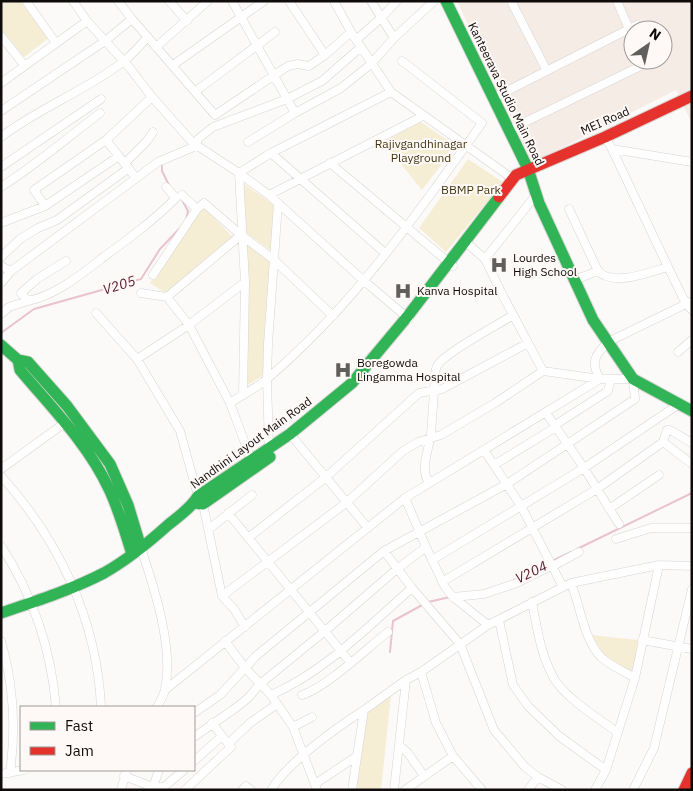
<svg xmlns="http://www.w3.org/2000/svg" width="693" height="791" font-family="'IBM Plex Sans',sans-serif">
  <rect width="100%" height="100%" fill="#fcfaf8"/>
  <path fill="#f6ece6" fill-rule="evenodd" d="M457 1H692V124L676 90 532 163ZM633 30H663V60H633Z"/>
  <path fill="#f5eed5" d="M1 1H20L49 38 24 57 1 29Z
    M421 122 456 146 422 190 383 142Z
    M468 159 503 182 446 252 419 228Z
    M243 183 274 205 271 251 245 232Z
    M204 208 233 237 167 294 150 283 199 211Z
    M245 243 271 261 265 374 248 385Z
    M592 635 638 640 633 674 604 655Z
    M392 686 381 790H348L361 707Z"/>
  <g fill="none" stroke-linecap="round" stroke-linejoin="round">
    <path stroke="#e9c3cd" stroke-width="2" d="M162 166V171L169 185
      M182 200 188 211 186 220
      M1 333 34 309 141 279 160 249 180 228
      M577 549 692 493
      M552 561 571 552
      M514 580 535 570
      M428 602 450 597
      M390 652 393 621 424 604"/>
    <g stroke="#d7d4d2" stroke-width="9">
      <path id="street" d="M26 1 56 43
        M73 1 87 21 129 67 152 97 193 143 239 173 269 195 363 280 409 319
        M118 1 132 19 215 115 288 66 298 64 309 66 325 55 351 32
        M169 1 187 21
        M232 1 295 113
        M289 1 325 55
        M334 1 351 32 391 92
        M371 1 394 38
        M511 1 547 71
        M617 1 629 29
        M1 36 25 66
        M356 40 381 18 397 1
        M156 47 208 1
        M173 65 264 1
        M1 83 87 21
        M196 91 275 32
        M493 98 637 25
        M1 111 105 41 132 19
        M509 130 653 60
        M1 137C39 108 85 91 123 62 132 55 140 45 148 37
        M605 137 612 149 692 162
        M106 140 136 178
        M248 142 295 113 341 88 371 64 394 38 434 1
        M612 149 668 267 686 304 692 310
        M271 153 385 253
        M125 163 147 141 153 132
        M330 163 453 266
        M1 167 101 99
        M1 187C36 165 67 138 100 113
        M182 195 197 209
        M269 195 423 116
        M536 195 485 259 501 292 543 371 600 379
        M45 206 34 190 106 140 152 97
        M569 209 598 271C613 287 650 272 668 267
        M1 223 45 206 119 156
        M469 245 485 259
        M1 257 20 239 38 228 57 220 129 168
        M66 261 37 279 21 293 28 301C56 295 79 276 101 259 127 240 153 221 176 198L166 187
        M1 266 11 271
        M153 275 197 209 204 203 241 235 273 259 333 316
        M574 280 598 271
        M1 283 11 271 158 162 196 146 198 139 213 127 287 99 322 81 361 47
        M141 293 167 297 189 325 230 403 252 462
        M167 297 241 235
        M96 313 137 359 180 431 198 496
        M1 314 9 307 28 301
        M678 352 692 340
        M137 359 189 325 245 282
        M600 379C590 362 595 355 608 342L692 301
        M243 394 245 282 239 173 271 153 391 92 513 179
        M230 403C242 395 257 388 268 378 353 306 418 213 482 123L402 61
        M546 413 584 468 619 524
        M555 425 608 391 611 379
        M290 434 368 528
        M663 442 692 464
        M269 448 267 379 268 344 278 203
        M484 450 521 506 563 587
        M494 465 556 427
        M1 469 66 422
        M1 476C59 540 97 620 101 707
        M427 479C421 467 429 448 431 434 432 420 433 406 434 392 435 383 433 375 437 366 444 353 498 325 513 315
        M405 498 426 547 445 587 453 597 488 625
        M203 504 222 596 234 609 245 627
        M609 509 659 475
        M228 513 350 662
        M209 529 252 495
        M248 538 325 478 419 393 442 389 528 343
        M616 539 651 528H692
        M1 546C33 595 51 649 56 707
        M141 548C154 587 174 648 165 689 164 695 160 702 157 707
        M384 551 412 588 460 644 494 730 525 767 538 777 562 790
        M432 560 584 468 679 404
        M553 566 579 552
        M442 582 597 489 663 442 667 430H670L692 443
        M571 583C580 605 584 641 602 658 611 666 625 672 635 678
        M222 596 346 503 403 451 418 442 441 435 495 403 543 371
        M453 597 484 594 517 583 553 565
        M532 602C537 628 541 657 555 680 567 699 598 718 617 732
        M499 620 513 685 528 706 559 736 606 770
        M642 640 692 649
        M1 641C14 685 16 729 10 773
        M225 641 245 668 271 695 293 727 317 790
        M421 672 436 723 453 756 482 790
        M165 690 405 498 600 379H633L635 399 507 484 384 551 256 656 220 695 194 713
        M271 695C326 671 367 627 412 588
        M302 695C327 687 366 649 388 632
        M212 723 225 740
        M293 727 312 717
        M194 737 237 707 248 698 260 684 325 631 397 569 426 547
        M228 744 250 723 277 704
        M400 746 408 753 424 776
        M194 761 222 736
        M1 774 24 770
        M124 776 153 787H164L184 770
        M315 784 357 756
        M121 790 127 770
        M152 790 159 770
        M185 790 231 747
        M242 790 246 786 251 790
        M271 790C288 762 336 728 364 710
        M352 790 364 710 406 680 421 672 488 625 571 583 659 565 692 566
        M394 790 406 680
        M405 790 453 756
        M528 790 538 777
        M595 790 606 770 635 678 659 565
        M633 790 654 748 692 589"/>
    </g>
    <g stroke="#d7d4d2" stroke-width="13">
      <path id="fast" d="M446 1 528 169 539 203 593 320 633 379 692 411
        M1 345 18 360 28 362 67 406 110 464 128 505 141 548
        M18 360 20 370C52 408 88 444 109 489 119 510 125 532 132 554
        M194 503 203 504 270 457
        M1 613C36 601 71 590 104 573 127 560 148 543 168 525 179 516 191 508 198 496L290 434 352 383 407 317 499 197"/>
    </g>
    <g stroke="#d7d4d2" stroke-width="13">
      <path id="jam" d="M499 197 516 175 605 137 692 96
        M684 790 692 773"/>
    </g>
    <use href="#street" stroke="#fffefe" stroke-width="8"/>
    <use href="#fast" stroke="#30b455" stroke-width="11"/>
    <use href="#jam" stroke="#e5322d" stroke-width="11"/>
  </g>
  <defs>
    <g id="hospital-bare" transform="scale(1.35)"><path d="M-5-5h3v3.5h4V-5h3V5h-3V1.5h-4V5h-3Z" fill="#615f5d" stroke="#fef9f6" stroke-width="2.5" paint-order="stroke"/></g>
  </defs>
  <g fill-rule="evenodd">
    <use href="#hospital-bare" x="499" y="265"/>
    <use href="#hospital-bare" x="403" y="291"/>
    <use href="#hospital-bare" x="343" y="370"/>
  </g>
  <g text-anchor="middle" stroke-width="4" stroke-linejoin="round" paint-order="stroke">
    <g font-size="12" fill="#0e0b0a" stroke="#fef9f6">
      <text transform="translate(506 94) rotate(64)" y="4">Kanteerava Studio Main Road</text>
      <text transform="translate(605 121) rotate(-24)" y="4">MEI Road</text>
      <text transform="translate(251 443) rotate(-36)" y="4">Nandhini Layout Main Road</text>
    </g>
    <g font-size="12" fill="#423912" stroke="#fef9f6">
      <text x="421" y="148">Rajivgandhinagar<tspan x="421" dy="14">Playground</tspan></text>
      <text x="471" y="194">BBMP Park</text>
    </g>
    <g font-size="12" fill="#0e0b0a" stroke="#fef9f6" text-anchor="start">
      <text x="513" y="262">Lourdes<tspan x="513" dy="14">High School</tspan></text>
      <text x="417" y="295">Kanva Hospital</text>
      <text x="357" y="367">Boregowda<tspan x="357" dy="14">Lingamma Hospital</tspan></text>
    </g>
    <g font-size="14" font-style="italic" fill="#591a32" stroke="#fef9f6">
      <text transform="translate(119 285) rotate(-17)" y="5">V205</text>
      <text transform="translate(531 572) rotate(-26)" y="5">V204</text>
    </g>
  </g>
  <rect width="693" height="791" fill="none" stroke="#0e0b0a" stroke-width="5"/>
  <rect x="20" y="706" width="175" height="65" fill="#fef9f6" stroke="#9e9a98"/>
  <rect x="30" y="722" width="25" height="8" fill="#30b455" stroke="#9e9a98"/>
  <text x="65" y="731" font-size="15" fill="#0e0b0a">Fast</text>
  <rect x="30" y="747" width="25" height="8" fill="#e5322d" stroke="#9e9a98"/>
  <text x="65" y="756" font-size="15" fill="#0e0b0a">Jam</text>
  <g transform="translate(648 45) rotate(34)"><circle r="24" fill="#fef9f6" stroke="#9e9a98"/>
  <path d="M0-4L9 19L0 12L-9 19Z" fill="#615f5d"/>
  <text y="-8" font-size="14" font-weight="bold" text-anchor="middle" fill="#0e0b0a">N</text>
  </g>
</svg>
